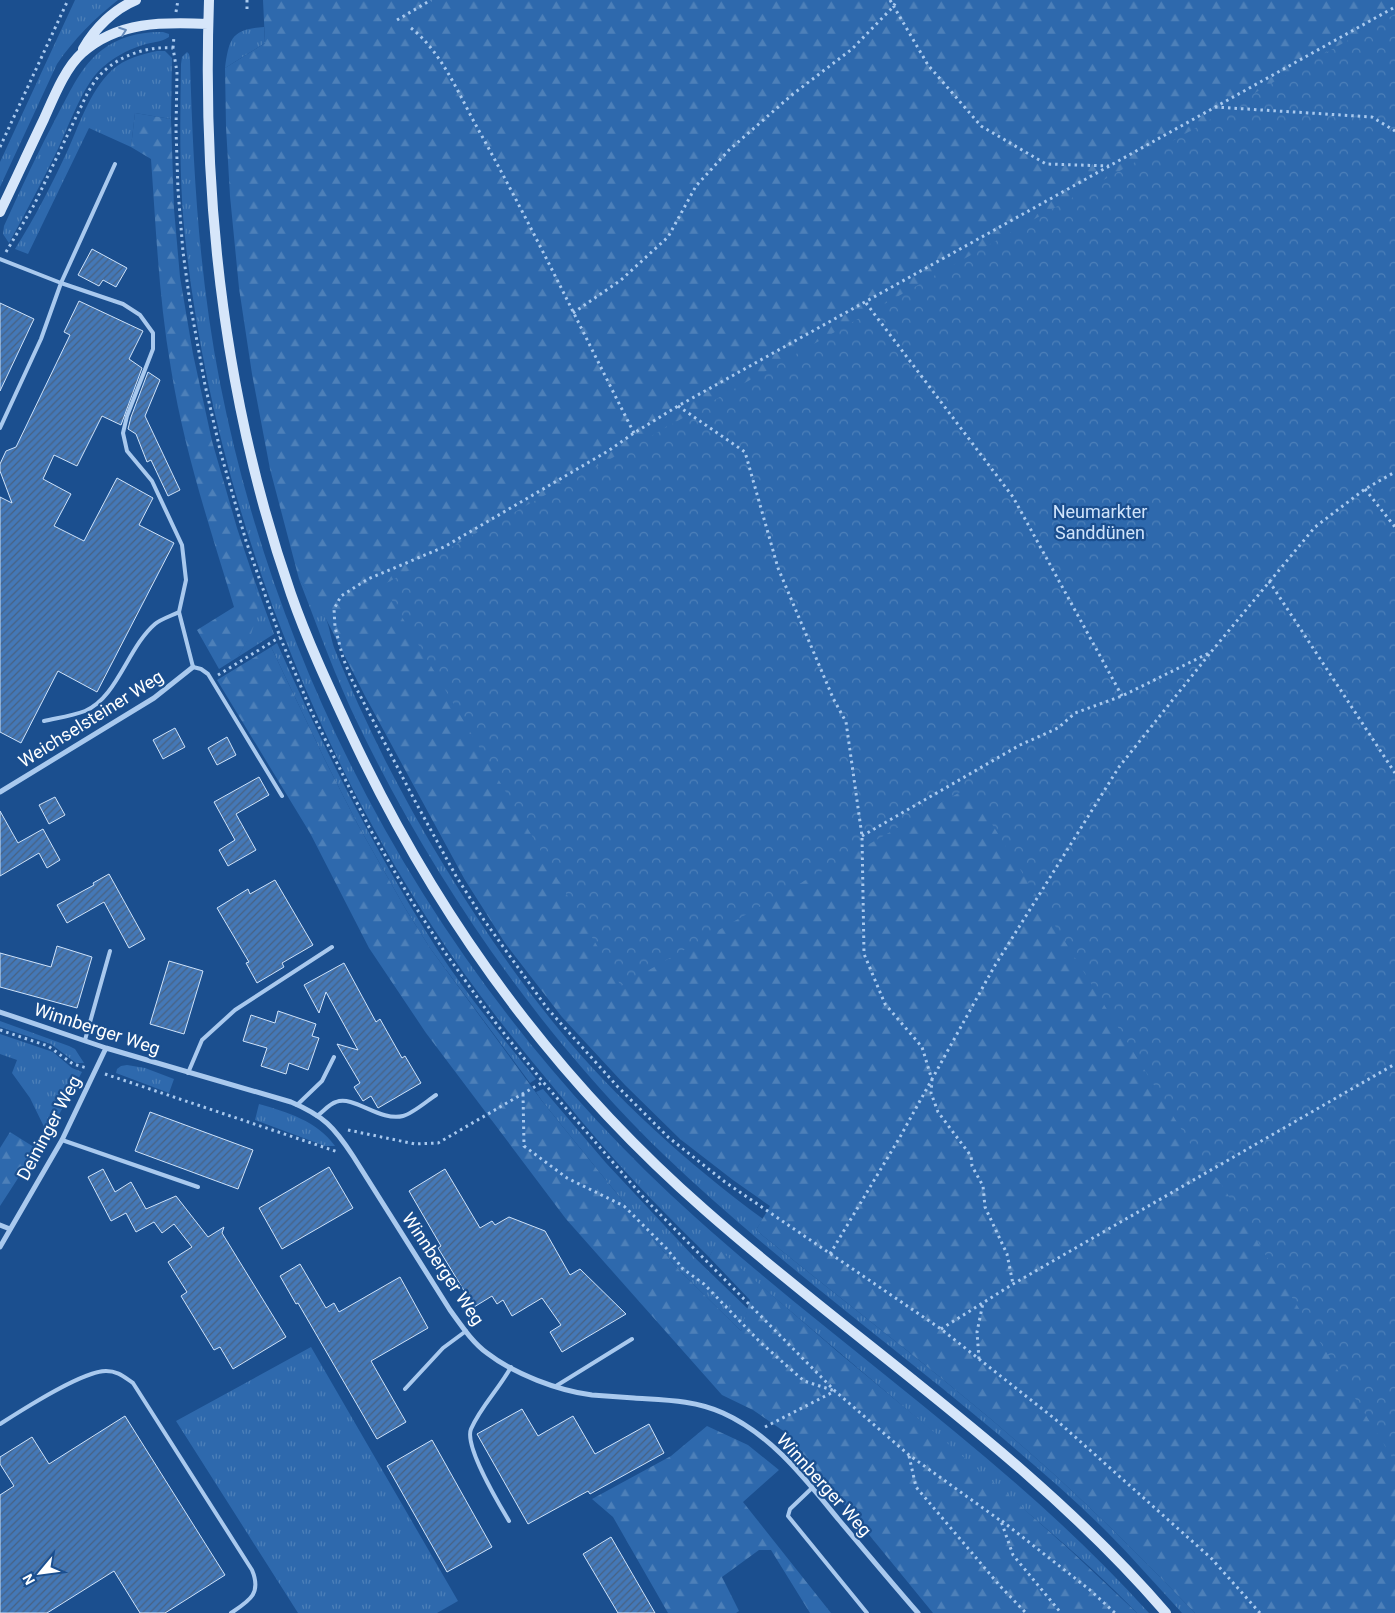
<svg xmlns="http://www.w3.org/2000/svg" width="1395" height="1613" font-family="Roboto,sans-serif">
  <defs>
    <pattern id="grass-tufts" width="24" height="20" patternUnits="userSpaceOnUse" patternTransform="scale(1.25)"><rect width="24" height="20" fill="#2e69ad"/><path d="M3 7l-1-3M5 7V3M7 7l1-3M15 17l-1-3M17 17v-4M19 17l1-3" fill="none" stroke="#4d80b9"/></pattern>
    <pattern id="forest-firs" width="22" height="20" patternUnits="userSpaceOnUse" patternTransform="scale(1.25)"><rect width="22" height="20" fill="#2e69ad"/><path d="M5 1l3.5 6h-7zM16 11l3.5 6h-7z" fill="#4d80b9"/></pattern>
    <pattern id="park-crowns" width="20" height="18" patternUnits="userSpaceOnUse" patternTransform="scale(1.25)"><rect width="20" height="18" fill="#2e69ad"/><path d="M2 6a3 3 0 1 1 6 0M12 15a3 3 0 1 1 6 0" fill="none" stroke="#4d80b9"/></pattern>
    <pattern id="building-hatch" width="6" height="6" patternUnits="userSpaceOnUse" patternTransform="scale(1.25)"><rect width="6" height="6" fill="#4478b7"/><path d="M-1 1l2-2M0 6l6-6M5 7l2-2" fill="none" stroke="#486282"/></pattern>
  </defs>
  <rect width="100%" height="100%" fill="#1b4f8f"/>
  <path fill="url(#grass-tufts)" d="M75 0H118C94 19 74 39 57 64L0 187V162Z
    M264 27 265 43 225 68C229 38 232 29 264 27Z
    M163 32 169 34V37C160 43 149 42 140 46 127 50 113 58 103 67 84 82 68 128 57 151 42 182 26 212 9 243L3 234 4 226C21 188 39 150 59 112 71 90 81 66 102 50 118 37 142 31 163 32Z
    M157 51H165L172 58 171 119 135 113 131 147 89 128 28 254 15 249C34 219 51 186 66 154 79 126 89 92 112 70 124 59 142 54 157 51Z
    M187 52 189 54 190 60C193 168 199 276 220 383 283 703 452 999 695 1217 845 1352 1013 1462 1149 1613H1137C1092 1566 1040 1523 990 1481 899 1402 806 1325 715 1247L709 1257C677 1225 645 1194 615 1160 591 1133 568 1105 545 1077 505 1029 466 979 432 926 302 725 213 485 186 246 179 186 180 125 181 64L182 57Z
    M254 579 274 634 238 657C255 627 260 613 254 579Z
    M299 579C307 591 319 605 326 619 330 628 331 640 335 650 350 687 367 724 385 760 432 852 492 947 557 1027 616 1099 687 1163 763 1219L756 1230C850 1307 947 1379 1038 1460 1092 1508 1144 1560 1195 1613H1182C1157 1586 1133 1558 1107 1532 1071 1496 1032 1463 993 1430 883 1338 767 1254 663 1154 539 1034 434 881 359 726 336 679 318 628 299 579Z
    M277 643C324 749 375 852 437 949 467 995 502 1037 536 1079L530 1083 430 948 405 908 358 825 325 760 271 647Z
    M0 1021 69 1046 75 1049 84 1063H76L51 1044 0 1027Z
    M0 1034 53 1052 72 1068 82 1072 48 1135 30 1098 12 1073 17 1060 0 1054Z
    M127 1065 145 1068 174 1079 169 1093 116 1073 117 1069 121 1066Z
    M543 1089 606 1163 693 1256 748 1309 741 1331 677 1268 542 1101 536 1092Z
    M259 1104C287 1112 317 1121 335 1146H325L255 1120Z
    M311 1347 458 1601 437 1613H298L176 1421Z"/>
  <path fill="url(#forest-firs)" d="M263 0H1395V1613H1195C1144 1560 1092 1508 1038 1460 947 1379 850 1307 756 1230L770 1206 733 1180 680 1139 625 1085 562 1017 505 943 465 880 365 696 326 619 299 579 270 469 252 374 239 288 230 196 226 127 225 68 265 43Z
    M135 113 171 119 174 209 180 277 193 354 212 441 237 528 254 579 258 602 257 616 251 634 238 657 219 669 197 630 234 607C210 528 184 450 171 369 159 300 156 229 151 159L131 147Z
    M271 647 325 760 358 825 405 908 430 948 542 1101 677 1268 741 1331 750 1300 709 1257 715 1246 838 1352 933 1431 1015 1501 1070 1550 1137 1613H933L785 1432 753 1410 722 1395 566 1219 426 1033 369 948 310 833 217 680Z
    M10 1132 37 1149 0 1206V1148Z
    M707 1426 748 1445 779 1470 743 1502 831 1613H810L771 1550H759L722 1577 739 1611 736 1613H668L613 1517 592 1499 671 1456Z"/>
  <path fill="url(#park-crowns)" d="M1395 14V1462L1218 1179 1206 1169 969 787 621 986 383 585 621 453 1206 122 1270 84Z"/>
  <path fill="url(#building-hatch)" stroke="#cfe3fa" d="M92 249 127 268 116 287 103 280 99 286 78 275Z
    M79 301 143 331 129 359 142 368 121 425 102 416 77 466 54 455 43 479 71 494 54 526 84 541 117 478 153 498 139 525 174 543 97 692 58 671 21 743 0 732V497L12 503 0 471V464L6 451 16 447 70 335 64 332Z
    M0 303 34 319 0 391Z
    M148 372 160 380 145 416 180 490 168 496 151 460 147 462 136 434 128 429 131 417Z
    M175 728 185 747 163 759 153 740Z
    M227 737 236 755 217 765 208 748Z
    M259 777 269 795 236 814 256 850 228 866 219 850 235 840 214 802Z
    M55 797 65 815 49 824 39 805Z
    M0 811 18 843 43 829 60 860 47 868 39 853 0 876Z
    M109 874 145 939 129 948 104 902 67 923 57 905 94 885 93 883Z
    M275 880 313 945 282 963 284 967 257 983 246 963 249 962 217 908 248 889 250 894Z
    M57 946 92 957 77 1008 0 987V953L51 967Z
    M169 961 203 971 184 1034 150 1024Z
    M344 963 376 1022 380 1019 402 1058 405 1056 421 1083 378 1108 371 1096 363 1101 354 1087 360 1083 337 1044 358 1050 326 992 319 1013 304 985Z
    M278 1011 316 1024 312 1036 319 1038 308 1070 289 1063 286 1074 261 1066 267 1048 243 1041 251 1015 275 1023Z
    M150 1112 253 1150 238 1189 135 1151Z
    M329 1167 353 1208 282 1249 259 1208Z
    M103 1169 115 1192 131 1182 146 1209 176 1196 208 1237 224 1227 222 1233 286 1337 233 1369 220 1347 214 1350 181 1296 187 1292 168 1262 192 1247 174 1224 162 1233 154 1222 136 1232 126 1213 111 1221 88 1177Z
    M445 1169 480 1228 492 1221 495 1225 509 1217 545 1231 570 1275 580 1269 626 1314 562 1352 550 1332 561 1325 542 1298 512 1316 503 1300 497 1304 492 1296 474 1307 438 1248 441 1246 409 1191Z
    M300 1264 326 1308 334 1303 339 1312 400 1277 428 1328 371 1361 406 1422 377 1439 298 1303 296 1304 280 1276Z
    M522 1409 538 1436 573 1416 595 1454 649 1424 664 1453 590 1494 588 1491 528 1524 477 1434Z
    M125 1416 225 1575 165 1613H140L114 1571 47 1613H0V1495L14 1486 0 1464V1457L32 1437 49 1464Z
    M432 1440 492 1547 447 1572 387 1466Z
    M611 1537 655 1613H618L583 1554Z"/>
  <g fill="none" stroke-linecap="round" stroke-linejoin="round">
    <path stroke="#a9c9ee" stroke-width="3" stroke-dasharray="2.5 4" stroke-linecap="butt" d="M247 0V12
      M890 0 928 65 981 126 1046 164 1109 166
      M176 12 178 0
      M397 20 431 0
      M411 28C442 52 459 95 478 129 533 228 582 331 634 433
      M173 48 174 36
      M1215 107 1372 117 1395 131
      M0 147 68 0
      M6 252 34 205 88 92C92 86 96 78 102 73 120 55 148 46 173 48L177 72 176 130 178 190 183 252 190 303 205 385 221 454 246 541 280 637 312 713 370 829 411 900 444 951 495 1022 543 1082 644 1198 835 1391 909 1455 1001 1521 1013 1555 1061 1613
      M866 303 1013 497 1122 696
      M573 313 621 280 668 237 696 186 729 150 793 94 852 49 893 7 897 0
      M678 406 745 452 778 568 833 698 846 722 862 836 864 954 885 1004 922 1047 932 1080 931 1093 938 1112 971 1156 972 1166 983 1186 985 1207 1007 1254 1013 1284
      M1365 489 1395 527
      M1269 581 1395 773
      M218 675 280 637
      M862 836 1020 745 1058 728 1075 713 1122 696 1211 652 1315 527 1365 489 1395 472
      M0 1030 48 1046 73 1064 87 1068
      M105 1074 338 1152
      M523 1094 524 1146 567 1178 624 1206 667 1249 683 1269 704 1284 760 1342 804 1381 835 1391
      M348 1130 415 1144 438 1143 543 1082
      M830 1254 900 1137 994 967 1119 767 1211 652
      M941 1329 1013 1284 1395 1064
      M979 1359 977 1332 983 1303
      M765 1427 835 1391
      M909 1456 916 1487 1000 1586 1026 1613
      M1002 1521 1090 1590 1115 1613
      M1260 1613 1211 1558 1055 1419 941 1329 725 1182 668 1137 617 1086 547 1008 484 920 456 876 415 801 352 680 343 658 335 627 334 609 341 596 368 579 444 547 608 451 634 433 678 406 1395 7"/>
    <path stroke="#a9c9ee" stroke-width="4" d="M0 259 61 283 115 164
      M0 428 41 339 61 283 123 304 140 315 153 333V349L127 416 123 433 127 451 152 481 182 545 186 580 179 612 193 667 201 669 208 674 282 796
      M44 721C57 718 72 716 85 711 117 698 128 647 155 624 161 619 171 616 179 612
      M85 1040 110 951
      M188 1073 202 1040 235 1010 332 947
      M297 1105 322 1081 334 1057
      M317 1116C323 1112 329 1104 336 1102 354 1095 380 1122 403 1116 412 1114 427 1101 436 1095
      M62 1140 198 1187
      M556 1386 632 1339
      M405 1389 443 1348 466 1331
      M0 1424C22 1410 82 1371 106 1371 118 1371 124 1377 133 1383L252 1570C262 1594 249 1601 231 1613
      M812 1488 790 1509 788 1516 867 1613
      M509 1521C499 1504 464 1446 471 1429 481 1406 499 1389 511 1367"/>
    <path stroke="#a9c9ee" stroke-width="5" d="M0 792 154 698 193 667
      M0 1012 106 1048 291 1102C324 1116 334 1127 353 1156L450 1310C461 1325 472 1342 487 1353 514 1374 559 1391 592 1395 606 1396 620 1397 634 1398 665 1400 695 1400 723 1413 772 1435 806 1480 839 1520 865 1551 891 1582 918 1613
      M0 1225 10 1229
      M0 1247 62 1140 106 1048"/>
    <path stroke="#d6e6fa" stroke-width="10" d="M209 0C202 200 225 404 291 594 307 640 328 685 349 730 434 913 553 1077 705 1210 858 1345 1032 1457 1166 1613
      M83 49C95 28 114 9 136 0
      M0 212C15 181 29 150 44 119 53 99 65 68 82 53 118 21 163 22 208 24"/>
  </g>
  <defs><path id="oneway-chevron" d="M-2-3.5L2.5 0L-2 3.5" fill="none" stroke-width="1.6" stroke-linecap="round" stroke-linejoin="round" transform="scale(1.25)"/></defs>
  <use stroke="#668bba" href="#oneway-chevron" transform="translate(123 31) rotate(-20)"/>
  <g text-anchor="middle" stroke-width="4.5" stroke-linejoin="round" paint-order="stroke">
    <g font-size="18" fill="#cfe3fa" stroke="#1b4f8f">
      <text x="1100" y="518">Neumarkter<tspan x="1100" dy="21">Sanddünen</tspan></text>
    </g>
    <g font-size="18" fill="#fff" stroke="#1b4f8f">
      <text transform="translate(91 719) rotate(-32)" y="6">Weichselsteiner Weg</text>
      <text transform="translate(97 1029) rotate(18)" y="6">Winnberger Weg</text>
      <text transform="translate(49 1128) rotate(-62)" y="6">Deininger Weg</text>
      <text transform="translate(443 1269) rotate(56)" y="6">Winnberger Weg</text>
      <text transform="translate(824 1485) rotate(48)" y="6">Winnberger Weg</text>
    </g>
  </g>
  <g transform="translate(40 1573) rotate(241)" stroke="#1b4f8f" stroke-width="4" paint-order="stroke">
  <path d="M0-4L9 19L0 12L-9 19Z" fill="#ffffff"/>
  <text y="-8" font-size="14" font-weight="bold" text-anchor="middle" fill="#ffffff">N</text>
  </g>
</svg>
